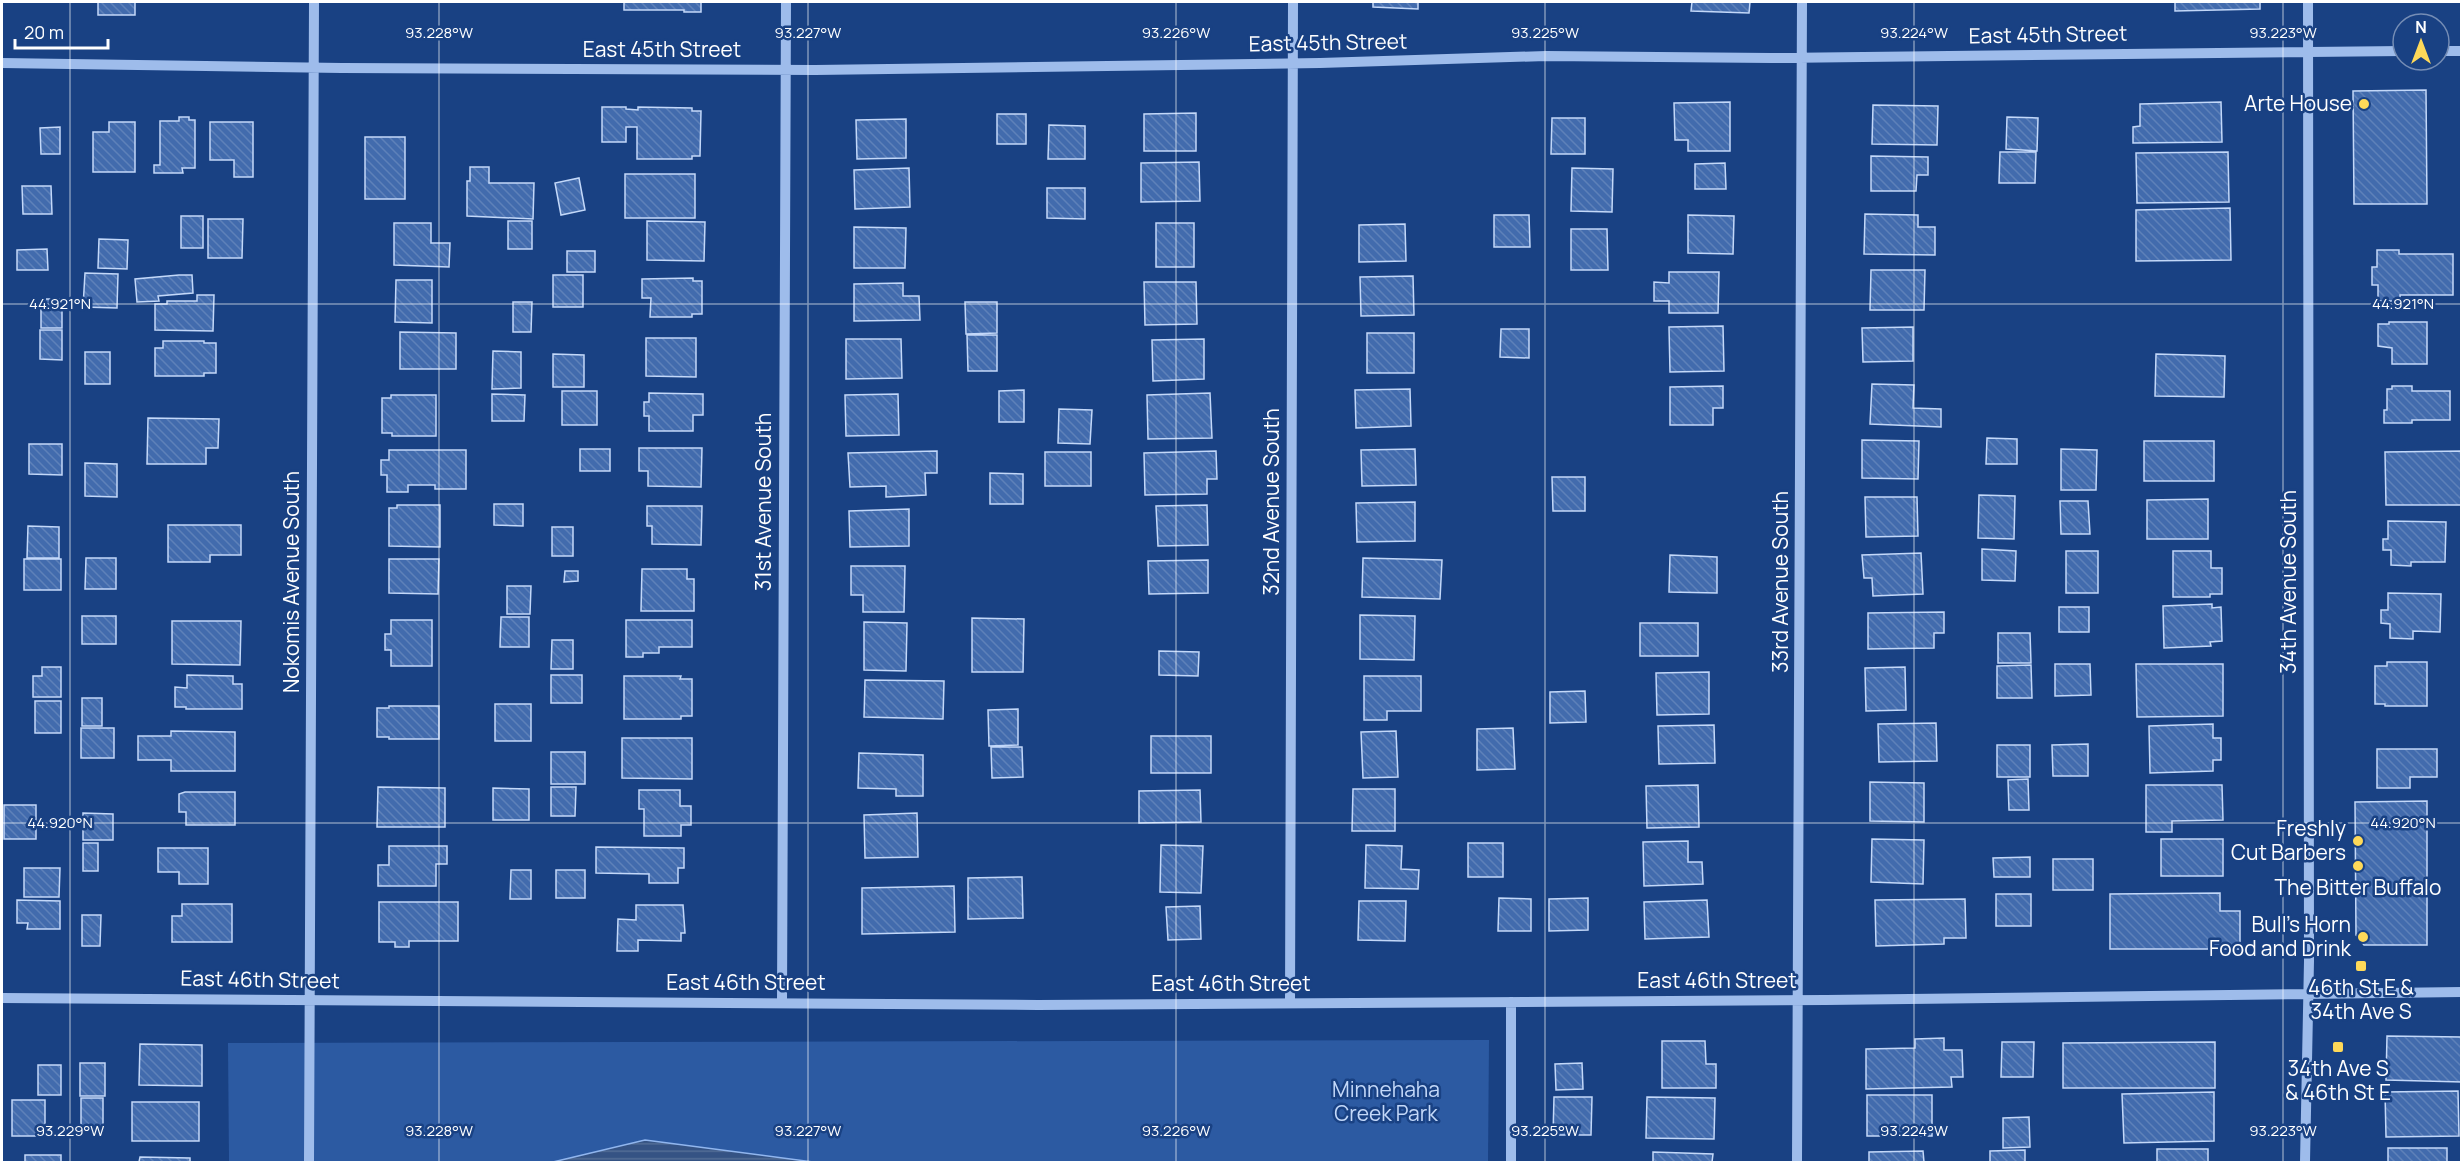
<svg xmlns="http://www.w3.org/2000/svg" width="2463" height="1164" font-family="Manrope,sans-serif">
  <defs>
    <pattern id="water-rules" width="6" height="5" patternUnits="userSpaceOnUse" patternTransform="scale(1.5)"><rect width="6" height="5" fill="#355384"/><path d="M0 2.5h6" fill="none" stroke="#536d96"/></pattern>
    <pattern id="building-back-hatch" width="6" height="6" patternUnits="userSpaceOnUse" patternTransform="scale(1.5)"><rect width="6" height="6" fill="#426bad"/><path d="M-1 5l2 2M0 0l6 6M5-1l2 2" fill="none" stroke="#5e81b9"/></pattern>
  </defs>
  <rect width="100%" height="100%" fill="#194183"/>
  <path fill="#2c5aa2" d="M1489 1040 1488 1162H229L228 1043Z"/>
  <path fill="url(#water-rules)" stroke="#91b6ee" stroke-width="1.5" d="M645 1140 813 1162H553Z"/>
  <path fill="url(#building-back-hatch)" stroke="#c3d8f9" stroke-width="1.5" d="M98 2H135V15H98Z
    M624 2H701V12H684V10H624Z
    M1373 2H1418V9L1373 7Z
    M1692 2H1750L1749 13 1691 11Z
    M2175 2H2260V9L2175 11Z
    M2426 90 2427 204H2354L2353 91Z
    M1730 102V151H1688V140H1675L1674 103Z
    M2221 102 2222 142 2133 143V127L2140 126V104Z
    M1873 105 1938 106 1937 145 1872 144Z
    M602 107H626V109L638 110V107L692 108V111H701L700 156H692V159H637V127H626V142H602Z
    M1196 113V151H1144V114Z
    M997 114H1026V144H997Z
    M179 117H189V120H195V168H182L183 173H154V165H160V121H179Z
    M2007 117 2038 118 2037 151 2006 149Z
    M1552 118H1585V154H1551Z
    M906 119V158L857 159 856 120Z
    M109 122H135V172H93V132H109Z
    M210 122H253V177H234V160H210Z
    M1049 125 1085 126V159H1048Z
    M60 127V154H41L40 128Z
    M365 137H405V199H365Z
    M2000 152H2036L2035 183H1999Z
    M2228 152 2229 202 2137 203 2136 153Z
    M1871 156 1928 157V175H1917L1916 191H1871Z
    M1199 162 1200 201 1141 202V163Z
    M1725 163 1726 189H1695V164Z
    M470 167H489V183H534L533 219 467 216V181H470Z
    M909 168 910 207 855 209 854 170Z
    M1572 168 1613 169 1612 212 1571 211Z
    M625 174H695V218H625Z
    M579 178 585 210 561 215 555 183Z
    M22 186H51L52 214H23Z
    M1047 188H1085V219L1047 218Z
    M2230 208 2231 260 2136 261V210Z
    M1865 214 1918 215V227H1935V255L1864 254Z
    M1494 215H1529L1530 247H1494Z
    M1688 215 1734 216 1733 254 1688 253Z
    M181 216H203V248H181Z
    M208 219H243L242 258H208Z
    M508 221H532V249H508Z
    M647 221 705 222 704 261 647 260Z
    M394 223H431V243H450L449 267 394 265Z
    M1156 223H1194V267H1156Z
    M1405 224 1406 261 1359 262V225Z
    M854 227 906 228 905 268H854Z
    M1571 229H1607L1608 270H1571Z
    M99 239 128 240 127 269 98 268Z
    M47 249 48 270H17V250Z
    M2377 250H2399V254H2453V295H2400V301H2378V285H2372V267H2377Z
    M567 251H595V272H567Z
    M1871 270H1925L1924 310H1870Z
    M1669 272H1719L1718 313H1669V301H1654V282L1669 283Z
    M85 273 118 274 117 308 83 307Z
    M179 275H192L193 293 158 296 159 301 137 302 135 279Z
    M553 275H583V307H553Z
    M1413 276 1414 315 1361 316 1360 277Z
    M693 278V281H702V314H692V317H650L651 298H642V279Z
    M396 280H432V323L395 322Z
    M1144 282H1196L1197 324 1145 325Z
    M903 283V296H919L920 320 854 321V284Z
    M197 295H214L213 331 155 330V304H167V301H197Z
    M41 299H62V328H41Z
    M513 302H532L531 332H513Z
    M965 302H997V333L966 334Z
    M2389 322H2427V364H2392V348L2378 346V324H2389Z
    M1723 326 1724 371 1670 372 1669 327Z
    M1913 327V361L1863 362 1862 328Z
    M1501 329H1529V358L1500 357Z
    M40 330H62V360L40 359Z
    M400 332 456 333V369H400Z
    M1367 333H1414V373H1367Z
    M967 335H997V371H968Z
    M646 338H696V377L646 376Z
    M846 339H901L902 378 846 379Z
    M1204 339V379L1153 381 1152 340Z
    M163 341H204V343H216V373H204V376H155V348H163Z
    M493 351 521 352V388L492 389Z
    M85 352H110V384H85Z
    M553 354 584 355V387H553Z
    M2156 354 2225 356 2224 397 2155 396Z
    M1872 384 1914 385 1913 408 1941 409V427L1870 424Z
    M1723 386V408H1713V425H1670V387Z
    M2392 386H2412V391H2450V420H2412V423H2384V410H2387V389H2392Z
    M1410 389 1411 426 1356 428 1355 390Z
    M1024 390V422H999V391Z
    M562 391H597V425H562Z
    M649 393 703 394V415H693V431H649V416H644V402H649Z
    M1210 393 1212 438 1148 439 1147 395Z
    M492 394 525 395 524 421H492Z
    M898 394 899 435 846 436 845 395Z
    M391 395H436V436H392V433H382V398H391Z
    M1059 409 1092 410 1090 444 1058 443Z
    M148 418 219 419 218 448H206V464H147Z
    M1987 438 2017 439V464H1986Z
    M1862 440 1919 441 1918 479 1862 478Z
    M2144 441H2214V481H2144Z
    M29 444H62V475L29 474Z
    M639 448H702L701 487 648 486V471H639Z
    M580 449H610V471H580Z
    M1415 449 1416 485 1362 486 1361 450Z
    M2061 449 2097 450 2096 490H2061Z
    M389 450H466V489H435V485H408V492H387V475H381V460H389Z
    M937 451V473H925L926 495 886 497V486L850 487 848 453Z
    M1216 451 1217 479H1207V494L1145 495 1144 453Z
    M2462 451V505H2386L2385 452Z
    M1045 452H1091V486H1045Z
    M85 463 117 464V497L85 496Z
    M990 473 1023 474V504H990Z
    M1552 477H1585V511H1553Z
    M1979 495 2015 496 2014 539 1978 538Z
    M1865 497H1917L1918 536 1866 537Z
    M2208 499V539H2147V500Z
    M2060 501H2088L2090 534H2061Z
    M1415 502V541L1357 542 1356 503Z
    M494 504H523V526L494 525Z
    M397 505H440V547L389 546V508H397Z
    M1207 505 1208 545 1158 546 1156 506Z
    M647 506H702L701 545 652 544V526H647Z
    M909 509V546L850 547 849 511Z
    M2388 521 2446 522 2445 562H2411V566L2391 565V550H2383V539H2388Z
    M168 525H241V555H210V562H168Z
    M28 526 59 527V558H27Z
    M552 527H573V556H552Z
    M1982 549 2016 551 2015 581 1982 580Z
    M2066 551H2098V593H2066Z
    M2173 551H2211V568H2222V594H2210V597H2173Z
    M1921 553 1923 594 1873 596 1872 578H1864L1862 555Z
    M1670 555 1717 557V593L1669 592Z
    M86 558H116V589H85Z
    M1363 558 1442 560 1440 599 1362 597Z
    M24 559H61V590H24Z
    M389 559H439L438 594 389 593Z
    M1208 560V593L1149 594 1148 561Z
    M851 566H905L904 612H863V595H851Z
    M642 569H687V579H694V611H641Z
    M565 571H578V581L564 582Z
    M507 586H531L530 614H507Z
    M2388 593 2441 594 2440 632 2413 631V639L2390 638V624L2381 623V610H2388Z
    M2212 604V608L2221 607 2222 641 2210 642 2211 646 2164 648 2163 606Z
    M2059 607H2089V632H2059Z
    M1944 612V633H1934V648L1868 649V613Z
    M1360 615 1415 616 1414 660 1360 659Z
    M82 616H116V644H82Z
    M501 617H529V647H500Z
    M972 618 1024 619 1023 672H972Z
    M391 620H432V666H391V650H385V634H391Z
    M626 620H692V647H659V653H643V657H626Z
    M172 621H241L240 665 172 664Z
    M864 622 907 623 906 671 864 670Z
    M1640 623H1698V656H1640Z
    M1998 633H2030L2031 663H1998Z
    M552 640H573V669H551Z
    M1159 651 1199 652 1198 676 1159 675Z
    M2387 662H2427V706H2385V704H2375V666H2387Z
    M2055 664H2090L2091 695 2055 696Z
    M2136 664H2223V716L2137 717Z
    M2031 665 2032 698H1997V666Z
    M42 667H61V697H33V676H42Z
    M1905 667 1906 710 1866 711 1865 668Z
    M1709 672V714L1657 715 1656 673Z
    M187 675 233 676V684H242V709H186V707H175V687L187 688Z
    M551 675H582V703H551Z
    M624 676H681L680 679H692V716H681V719H624Z
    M1364 676H1421V711H1387V720H1364Z
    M865 680 944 681 943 719 864 717Z
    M1585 691 1586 722 1550 723V692Z
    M82 698H102V726H82Z
    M35 701H61V733H35Z
    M495 704H531V741H495Z
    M389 706H439V739H389V737H377V708H389Z
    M1018 709V745L989 746 988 710Z
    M1936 723 1937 761 1879 762 1878 724Z
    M2213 724V738H2221V760H2213V771L2150 773 2149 726Z
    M1714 725 1715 763 1659 764 1658 726Z
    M81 728H114V758H81Z
    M1513 728 1515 769 1477 770V729Z
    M171 731 235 732V771H171V760H138V736H171Z
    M1396 731 1398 777 1363 778 1361 732Z
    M1151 736H1211V773H1151Z
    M622 738H692V779L622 778Z
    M2088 744V776H2053L2052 745Z
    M1997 745H2030V777H1997Z
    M991 747H1022L1023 777 992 778Z
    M2377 749H2437V777H2410V788H2377Z
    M551 752H585V784H551Z
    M859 753 923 755V796H896V789L858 788Z
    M2028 779 2029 810H2009L2008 780Z
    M1870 782 1924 783V822L1870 821Z
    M1698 785 1699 827 1647 828 1646 786Z
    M2146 785H2222L2223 820 2172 821V832H2146Z
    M378 787 445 788V827H377Z
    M551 787H576L575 816H551Z
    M493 788 529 789V820H493Z
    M1353 789H1395V831H1352Z
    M639 790H680V806H691V825H681V836H644V809H639Z
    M1200 790 1201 822 1139 823V791Z
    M185 792H235V825H186V812H179V794Z
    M2427 801V945H2364L2356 935 2355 802Z
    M4 805H36V839H4Z
    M83 813 113 814V840H83Z
    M917 813 918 857 865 858 864 815Z
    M1872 839 1924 840 1923 884 1871 882Z
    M2161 839H2223V876H2161Z
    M1688 841V862H1702L1703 884 1644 886 1643 842Z
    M83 843H98V871H83Z
    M1468 843H1503V877H1468Z
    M1161 845 1203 846 1201 893 1160 892Z
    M1366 845 1402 846 1401 869 1419 870 1418 889 1365 888Z
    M389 846H447V864H436V886H378V865H389Z
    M596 847 684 848V868H678V883H649V874L596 873Z
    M158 848H208V884H179V872H158Z
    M2030 857V877H1994L1993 858Z
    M2053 859H2093V890H2053Z
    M24 868H60L59 897H24Z
    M511 870H531V899H510Z
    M556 870H585V898H556Z
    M1022 877 1023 918 968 919V878Z
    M954 886 955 932 862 934V888Z
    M2220 893V911H2240V949H2110V894Z
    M1996 894H2031V926H1996Z
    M1499 898 1531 899V931H1498Z
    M1588 898V930L1549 931V899Z
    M1965 899 1966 938H1944V944L1876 946 1875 900Z
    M17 900 60 901V929H27L28 923H17Z
    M1707 900 1709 937 1645 939 1644 902Z
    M1359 901H1406L1405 941 1358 940Z
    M379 902H458V941H409V947H395V942H379Z
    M182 904H232V942H172V916H182Z
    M636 905H683L685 933H681V941L638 940V951H617L618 919 636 920Z
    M1200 906 1201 939 1168 940 1166 907Z
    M82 915H101L100 946H82Z
    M2387 1036 2462 1037V1082L2386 1080Z
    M1944 1038V1050H1962L1963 1077H1951L1952 1087 1866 1089V1049L1915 1048V1039Z
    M1662 1041H1705L1706 1064H1716V1088H1662Z
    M2002 1042H2034L2033 1077H2001Z
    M2215 1042V1088H2063V1043Z
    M140 1044 202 1045V1086L139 1085Z
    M80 1063H105V1096H80Z
    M1582 1063 1583 1089 1556 1090 1555 1064Z
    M38 1065H61V1095H38Z
    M2458 1091 2459 1136 2386 1137 2385 1092Z
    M2214 1092V1141L2124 1143 2122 1094Z
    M1867 1095H1932V1136H1867Z
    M1554 1097H1592L1591 1135H1553Z
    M1647 1097 1715 1098 1714 1139 1646 1138Z
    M81 1098H103V1128H81Z
    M12 1100H45V1136H12Z
    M132 1102H199V1141H132Z
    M2029 1117 2030 1147 2003 1148V1118Z
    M2388 1148H2447V1162H2388Z
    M2157 1149H2208V1162H2157Z
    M2025 1150V1162H1990V1151Z
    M1923 1151 1924 1162H1869V1152Z
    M1653 1152 1713 1154 1712 1162H1653Z
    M25 1155H61V1162H25Z
    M140 1157 190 1158V1162H139Z"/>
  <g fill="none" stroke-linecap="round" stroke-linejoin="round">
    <path stroke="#9ebceb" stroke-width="10" d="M2439 51H2462
      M2 63 342 68 815 70 1320 63 1546 56 1771 58 2403 51
      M2 998 1038 1005 1826 1000 2462 992
      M782 1003 786 2
      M1290 1003 1293 2
      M309 1162 314 2
      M1511 1162V1002
      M1797 1162 1802 2
      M2305 1162 2309 961 2308 2"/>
  </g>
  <path fill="none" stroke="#fff" stroke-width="1.5" stroke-opacity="0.45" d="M70 2V1162M439 2V1162M808 2V1162M1176 2V1162M1545 2V1162M1914 2V1162M2283 2V1162M2 304H2462M2 823H2462"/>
  <g fill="#fed959" stroke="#194183" stroke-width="2">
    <circle cx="2364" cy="104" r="6"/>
    <circle cx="2358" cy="841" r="6"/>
    <circle cx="2358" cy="866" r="6"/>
    <circle cx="2363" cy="937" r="6"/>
    <rect x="2355" y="960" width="12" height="12" rx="3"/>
    <rect x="2332" y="1041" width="12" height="12" rx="3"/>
  </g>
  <g text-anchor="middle" stroke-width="5" stroke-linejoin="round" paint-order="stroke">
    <g font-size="21" fill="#fff" stroke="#194183">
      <text transform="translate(2048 35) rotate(-1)" y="7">East 45th Street</text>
      <text transform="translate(1328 43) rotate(-1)" y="7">East 45th Street</text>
      <text x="662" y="57">East 45th Street</text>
      <text transform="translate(764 502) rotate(-90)" y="7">31st Avenue South</text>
      <text transform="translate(1272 502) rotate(-90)" y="7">32nd Avenue South</text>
      <text transform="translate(292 582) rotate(-90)" y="7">Nokomis Avenue South</text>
      <text transform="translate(1781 582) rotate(-90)" y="7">33rd Avenue South</text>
      <text transform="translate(2289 582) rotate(-90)" y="7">34th Avenue South</text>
      <text transform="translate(260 980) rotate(1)" y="7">East 46th Street</text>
      <text x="1717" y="988">East 46th Street</text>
      <text x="746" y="990">East 46th Street</text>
      <text x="1231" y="991">East 46th Street</text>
    </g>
    <g font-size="21" fill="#fff" stroke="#194183" text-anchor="end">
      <text x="2352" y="111">Arte House</text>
      <text x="2346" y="836">Freshly<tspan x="2346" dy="24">Cut Barbers</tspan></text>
      <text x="2358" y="895" text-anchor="middle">The Bitter Buffalo</text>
      <text x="2351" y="932">Bull's Horn<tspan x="2351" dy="24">Food and Drink</tspan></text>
      <text x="2361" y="995" text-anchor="middle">46th St E &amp;<tspan x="2361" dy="24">34th Ave S</tspan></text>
      <text x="2338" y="1076" text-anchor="middle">34th Ave S<tspan x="2338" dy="24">&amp; 46th St E</tspan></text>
    </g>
    <g font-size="21" fill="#c3d8f9" stroke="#194183">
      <text x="1386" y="1097">Minnehaha<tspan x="1386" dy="24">Creek Park</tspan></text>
    </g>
  </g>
  <g font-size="15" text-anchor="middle" fill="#fff" stroke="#194183" stroke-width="5" stroke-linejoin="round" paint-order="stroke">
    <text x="439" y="38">93.228°W</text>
    <text x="808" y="38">93.227°W</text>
    <text x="1176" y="38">93.226°W</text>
    <text x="1545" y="38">93.225°W</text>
    <text x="1914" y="38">93.224°W</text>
    <text x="2283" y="38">93.223°W</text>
    <text x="60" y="309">44.921°N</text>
    <text x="2403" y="309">44.921°N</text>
    <text x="60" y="828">44.920°N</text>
    <text x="2403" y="828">44.920°N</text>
    <text x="70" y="1136">93.229°W</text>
    <text x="439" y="1136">93.228°W</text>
    <text x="808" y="1136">93.227°W</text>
    <text x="1176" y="1136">93.226°W</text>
    <text x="1545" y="1136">93.225°W</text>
    <text x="1914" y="1136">93.224°W</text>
    <text x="2283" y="1136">93.223°W</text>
  </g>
  <rect width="2463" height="1164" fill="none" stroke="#ffffff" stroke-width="6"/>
  <g transform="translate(2421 42)"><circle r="28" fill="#194183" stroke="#758db5" stroke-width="1.5"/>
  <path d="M0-4.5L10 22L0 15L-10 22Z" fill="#fed959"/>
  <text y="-9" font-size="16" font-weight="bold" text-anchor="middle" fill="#ffffff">N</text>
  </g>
  <path d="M15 39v9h93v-9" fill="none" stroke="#ffffff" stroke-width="3"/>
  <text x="24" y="39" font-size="18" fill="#ffffff" stroke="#194183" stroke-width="4.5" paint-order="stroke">20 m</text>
</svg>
